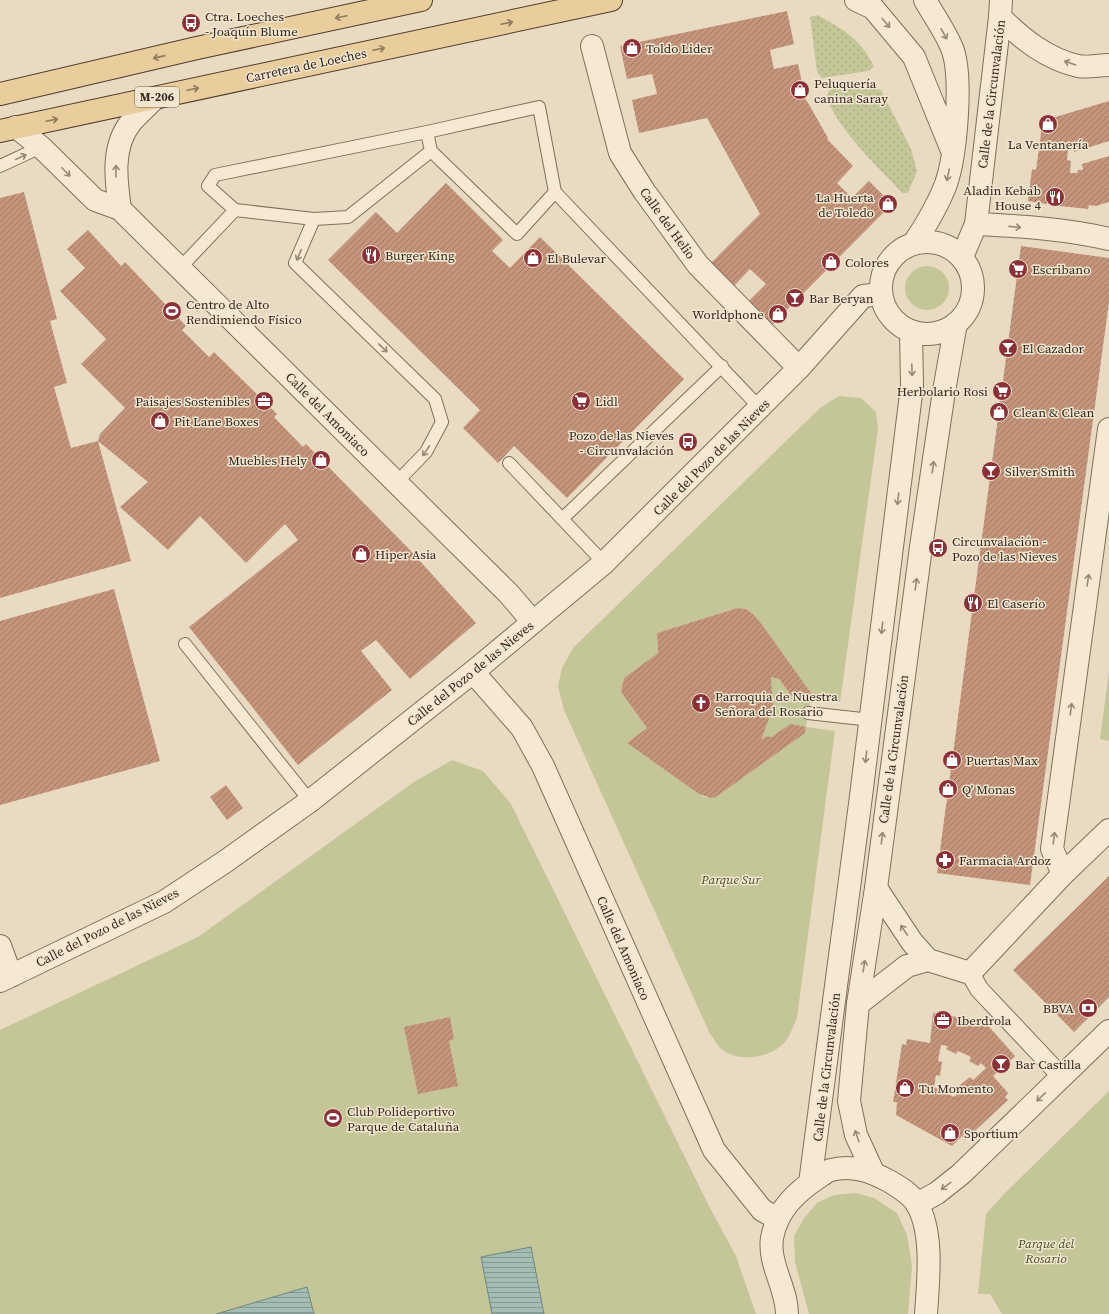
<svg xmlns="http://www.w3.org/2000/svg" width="1109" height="1314" font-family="'Source Serif 4',serif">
  <defs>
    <pattern id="grass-dots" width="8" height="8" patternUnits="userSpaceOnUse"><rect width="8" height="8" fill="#c4c697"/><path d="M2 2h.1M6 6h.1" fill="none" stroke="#a9aa82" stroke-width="1.8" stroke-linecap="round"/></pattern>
    <pattern id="water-rules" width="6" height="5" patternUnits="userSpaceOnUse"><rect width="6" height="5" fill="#a4bcb4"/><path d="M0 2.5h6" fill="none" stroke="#869992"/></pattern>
    <pattern id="building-hatch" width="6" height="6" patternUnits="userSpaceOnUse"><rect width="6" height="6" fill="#c4957b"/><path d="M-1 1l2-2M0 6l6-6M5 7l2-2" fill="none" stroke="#a07a64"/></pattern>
  </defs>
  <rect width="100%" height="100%" fill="#e9dbc2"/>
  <path fill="url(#grass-dots)" d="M817 15C842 28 862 40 874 67L868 71 822 78 817 72 810 17Z
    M869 88 881 90 911 149 917 171 908 193H902C876 164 841 134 826 97L830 89Z"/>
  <path fill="#c4c697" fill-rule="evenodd" d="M905 288a22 22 0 1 1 44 0a22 22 0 1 1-44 0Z
    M839 396 861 398 876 412 878 429 840 702 811 698 806 727 835 731 797 1018C793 1026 790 1037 784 1043 770 1058 738 1063 721 1049 717 1045 714 1038 710 1034L564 710 558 686 562 668 573 648 820 408ZM736 608 746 609 753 614 811 693V698L791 695 779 679 771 677 773 708 761 740 766 736 772 737 806 727 805 733 716 797H704L627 743 647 728 621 692 624 678 658 653 657 633Z
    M1109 671V741L1100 739Z
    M452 760 483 771 511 804 709 1206 736 1256 756 1314H0V1030L198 937 414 782Z
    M1109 1091V1314H1002L990 1294H978L986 1214 1004 1194Z
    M855 1193 874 1198 897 1213 907 1235 912 1266 908 1314H809L795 1262 794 1236 804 1218 817 1203 834 1195Z"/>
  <path fill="url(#water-rules)" stroke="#6c8980" d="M531 1247 544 1314H492L481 1257Z
    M307 1287 314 1314H216Z"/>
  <path fill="url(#building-hatch)" fill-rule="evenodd" d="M787 11 794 44 770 50 774 69 798 64 806 101H807L828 138 827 139 853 166 837 183 852 198 869 181 892 204 772 325 748 302 766 284 750 269 733 287 710 264 760 214 707 118 639 133 632 100 657 94 652 74 627 79 620 46Z
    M1109 101V141L1074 152 1073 148 1068 149 1067 160 1071 161 1070 173H1077L1078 170H1083L1082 164 1109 156V202L1096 206 1089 205 1088 209 1060 206 1061 201 1047 200V204L1028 201 1032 169 1036 170 1042 126 1054 122 1052 118Z
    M446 183 503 240 492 251 510 268 540 237 684 379 567 498 514 446 498 463 463 428 480 410 328 260 376 212 397 233Z
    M24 192 57 319 50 321 67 383 54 387 71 448 98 441 131 561 0 598V198Z
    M88 230 121 266 125 262 186 326 182 330 209 357 214 352 277 414 274 417 303 447 306 444 409 549 476 623 410 679 376 640 361 651 392 690 298 765 189 627 298 540 285 524 246 563 200 516 168 550 120 507 148 482 98 441 100 434 125 408 81 364 106 339 60 291 85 268 67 249Z
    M1021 246 1109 258V302L1030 885 937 873Z
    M114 589 160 761 0 805V621Z
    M737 608 746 609 753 614 760 622 811 693V698L791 695 779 679 771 677 773 708 761 740 766 736 772 737 790 724 806 727 805 733 716 797 711 798 699 794 627 743 647 728 621 692 624 678 658 653 657 633Z
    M226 785 243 808 227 820 210 797Z
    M1109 876V997L1074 1032 1013 970Z
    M933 1013 984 1021 1015 1056 993 1076 1008 1093 1005 1097 1008 1100 965 1140 962 1136 952 1146 896 1115 897 1102H893L902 1044 906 1045 907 1039 930 1043ZM941 1045 948 1046 946 1049 956 1054 958 1051 971 1057 969 1061 978 1066 981 1063 986 1068 973 1080 970 1077 959 1086 963 1089 954 1097 934 1087 936 1075 940 1076 942 1062 938 1061Z
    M450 1017 454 1039 449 1041 458 1086 418 1094 404 1027Z"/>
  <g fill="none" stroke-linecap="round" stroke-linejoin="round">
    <g stroke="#826d5b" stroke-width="14">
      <path id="service" d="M427 132 431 151 517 234 555 192
        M0 166 41 147
        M235 210 208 186 215 175 427 132 539 107 555 192 760 408
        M314 219 295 263 435 399 442 422 426 452 397 482
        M180 268 235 210 314 219 348 217 431 151
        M509 463 604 563
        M562 519 722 366
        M185 644 310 801
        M808 713 871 720"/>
    </g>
    <g stroke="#826d5b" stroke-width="20">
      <path id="pedestrian" d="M970 973 979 989 1062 1077"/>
    </g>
    <g stroke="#826d5b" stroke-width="24">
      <path id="minor" d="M1000 17C1022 39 1047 59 1078 66 1087 68 1099 65 1109 65
        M592 46 620 153 644 191 698 265 799 368
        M16 127 41 147 95 200 120 209 509 594 533 622
        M120 209C116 181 111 147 131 122 138 114 147 106 155 98
        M976 224C1020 226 1066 229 1109 239
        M473 672 522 728 543 766 714 1150 762 1210 778 1219
        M1063 874 1052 849 1109 429
        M876 888 912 942 928 960
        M0 946 11 976
        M0 981 164 902 226 861 310 801 473 672 604 563 799 368 863 296 881 294
        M858 1004 907 966 928 960 970 973 1063 874 1109 830
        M917 1204 937 1193 961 1174 1109 1031"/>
    </g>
    <g stroke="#826d5b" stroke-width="24">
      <path id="tertiary" d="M856 0 873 8 914 57 951 148
        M881 288a46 46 0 1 1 92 0a46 46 0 1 1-92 0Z
        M914 243C926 225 938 205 946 184 956 155 963 76 952 48 945 31 934 16 925 0
        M962 257 976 224 1000 17 1001 0
        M873 1172 856 1135 849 1101 858 1004 876 888 921 547 944 391 956 323
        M810 1183 860 804 912 386 911 331
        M787 1314C787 1288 768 1264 772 1238 777 1210 796 1192 819 1177 822 1175 827 1171 831 1170 852 1164 872 1172 889 1181 899 1187 911 1194 917 1204 934 1233 928 1282 926 1314"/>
    </g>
    <g stroke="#503c2f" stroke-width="24">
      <path id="primary" d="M0 94 197 48 421 0
        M0 131 611 0"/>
    </g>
    <use href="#service" stroke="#f5e9d4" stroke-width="12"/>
    <use href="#pedestrian" stroke="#f5e9d4" stroke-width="18"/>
    <use href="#minor" stroke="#f5e9d4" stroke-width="22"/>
    <use href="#tertiary" stroke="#f5e9d4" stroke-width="22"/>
    <use href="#primary" stroke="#eacd9c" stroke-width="22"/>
  </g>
  <defs><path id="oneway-shaft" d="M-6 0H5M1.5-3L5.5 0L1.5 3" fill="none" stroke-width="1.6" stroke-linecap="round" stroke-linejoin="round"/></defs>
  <g stroke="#8e7a5d">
    <use href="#oneway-shaft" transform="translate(341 17) rotate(168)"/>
    <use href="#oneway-shaft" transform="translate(507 23) rotate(-12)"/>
    <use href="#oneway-shaft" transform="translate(379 49) rotate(-12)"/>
    <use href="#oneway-shaft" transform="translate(159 57) rotate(167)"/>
    <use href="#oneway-shaft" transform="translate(193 89) rotate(-12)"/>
    <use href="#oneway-shaft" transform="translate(52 120) rotate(-12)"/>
  </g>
  <g stroke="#948879">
    <use href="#oneway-shaft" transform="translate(886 23) rotate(50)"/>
    <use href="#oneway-shaft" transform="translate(944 34) rotate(61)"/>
    <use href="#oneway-shaft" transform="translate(1070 63) rotate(-161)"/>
    <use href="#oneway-shaft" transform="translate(21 157) rotate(-25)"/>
    <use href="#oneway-shaft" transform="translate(116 171) rotate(-89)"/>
    <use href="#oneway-shaft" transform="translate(66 172) rotate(45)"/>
    <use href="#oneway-shaft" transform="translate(948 175) rotate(102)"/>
    <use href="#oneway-shaft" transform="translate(1015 227) rotate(6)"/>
    <use href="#oneway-shaft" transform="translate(299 255) rotate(113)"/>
    <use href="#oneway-shaft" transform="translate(383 348) rotate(44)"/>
    <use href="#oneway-shaft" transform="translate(912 370) rotate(88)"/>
    <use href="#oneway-shaft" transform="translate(426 451) rotate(124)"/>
    <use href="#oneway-shaft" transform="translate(933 467) rotate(-82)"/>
    <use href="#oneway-shaft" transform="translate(898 499) rotate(97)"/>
    <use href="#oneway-shaft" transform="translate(1088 580) rotate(-82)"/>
    <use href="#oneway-shaft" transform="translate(916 584) rotate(-82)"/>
    <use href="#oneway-shaft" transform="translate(882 628) rotate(97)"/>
    <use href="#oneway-shaft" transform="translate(1071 709) rotate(-82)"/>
    <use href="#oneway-shaft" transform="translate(866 757) rotate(97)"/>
    <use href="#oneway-shaft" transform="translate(882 838) rotate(-83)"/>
    <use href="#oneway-shaft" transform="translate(1054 838) rotate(-82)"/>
    <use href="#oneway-shaft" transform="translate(904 930) rotate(-124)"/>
    <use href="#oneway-shaft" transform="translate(864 966) rotate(-81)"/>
    <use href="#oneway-shaft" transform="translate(1041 1097) rotate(136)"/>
    <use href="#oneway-shaft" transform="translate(857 1136) rotate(-109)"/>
    <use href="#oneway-shaft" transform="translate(946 1186) rotate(144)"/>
  </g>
  <defs>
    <g id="bus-disc" transform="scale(1)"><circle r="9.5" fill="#8b3037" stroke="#f2e6d1"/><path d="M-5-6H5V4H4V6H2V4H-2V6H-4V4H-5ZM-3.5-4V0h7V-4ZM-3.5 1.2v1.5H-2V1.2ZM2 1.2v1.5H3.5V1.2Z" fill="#fff"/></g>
    <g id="shop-disc" transform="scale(1)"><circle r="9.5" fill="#8b3037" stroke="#f2e6d1"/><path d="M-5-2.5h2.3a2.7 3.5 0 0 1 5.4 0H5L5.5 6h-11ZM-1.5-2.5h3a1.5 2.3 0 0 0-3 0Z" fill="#fff"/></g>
    <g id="restaurant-disc" transform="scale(1)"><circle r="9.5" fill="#8b3037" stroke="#f2e6d1"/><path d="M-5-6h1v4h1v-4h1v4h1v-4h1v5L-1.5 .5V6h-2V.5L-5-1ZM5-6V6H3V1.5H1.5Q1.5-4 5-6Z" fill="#fff"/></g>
    <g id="supermarket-disc" transform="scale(1)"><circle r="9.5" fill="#8b3037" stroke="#f2e6d1"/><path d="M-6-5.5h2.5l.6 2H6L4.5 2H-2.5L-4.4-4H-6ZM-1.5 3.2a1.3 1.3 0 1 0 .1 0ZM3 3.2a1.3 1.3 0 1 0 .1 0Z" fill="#fff"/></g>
    <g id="bar-disc" transform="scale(1)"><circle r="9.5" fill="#8b3037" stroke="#f2e6d1"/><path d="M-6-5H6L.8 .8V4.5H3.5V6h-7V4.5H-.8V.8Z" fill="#fff"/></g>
    <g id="stadium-disc" transform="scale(1)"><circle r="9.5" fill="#8b3037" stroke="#f2e6d1"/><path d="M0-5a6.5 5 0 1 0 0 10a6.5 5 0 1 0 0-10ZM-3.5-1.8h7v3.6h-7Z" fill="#fff"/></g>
    <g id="office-disc" transform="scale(1)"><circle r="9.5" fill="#8b3037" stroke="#f2e6d1"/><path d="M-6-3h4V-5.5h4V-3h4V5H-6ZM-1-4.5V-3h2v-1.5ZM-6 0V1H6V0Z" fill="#fff"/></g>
    <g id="church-disc" transform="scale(1)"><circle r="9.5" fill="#8b3037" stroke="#f2e6d1"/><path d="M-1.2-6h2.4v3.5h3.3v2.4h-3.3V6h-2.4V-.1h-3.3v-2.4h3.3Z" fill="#fff"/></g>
    <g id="pharmacy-disc" transform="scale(1)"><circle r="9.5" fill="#8b3037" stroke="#f2e6d1"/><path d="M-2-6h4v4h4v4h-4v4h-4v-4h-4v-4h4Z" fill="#fff"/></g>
    <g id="bank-disc" transform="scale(1)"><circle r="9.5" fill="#8b3037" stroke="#f2e6d1"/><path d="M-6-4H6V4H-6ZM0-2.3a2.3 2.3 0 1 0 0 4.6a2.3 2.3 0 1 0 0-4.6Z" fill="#fff"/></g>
  </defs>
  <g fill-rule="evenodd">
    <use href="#bus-disc" x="191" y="23"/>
    <use href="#shop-disc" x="632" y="48"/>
    <use href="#shop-disc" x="800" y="90"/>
    <use href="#shop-disc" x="1048" y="124"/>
    <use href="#restaurant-disc" x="1055" y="197"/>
    <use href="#shop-disc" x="888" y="204"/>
    <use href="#restaurant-disc" x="371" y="255"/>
    <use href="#shop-disc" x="533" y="258"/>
    <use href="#shop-disc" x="831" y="262"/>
    <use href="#supermarket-disc" x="1018" y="269"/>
    <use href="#bar-disc" x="795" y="298"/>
    <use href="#stadium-disc" x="172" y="311"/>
    <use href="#shop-disc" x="778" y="314"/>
    <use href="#bar-disc" x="1008" y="348"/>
    <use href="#supermarket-disc" x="1002" y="391"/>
    <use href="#office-disc" x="264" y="401"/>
    <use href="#supermarket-disc" x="581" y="401"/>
    <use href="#shop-disc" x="999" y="412"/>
    <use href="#shop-disc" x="160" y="421"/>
    <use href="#bus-disc" x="688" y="442"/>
    <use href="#shop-disc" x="321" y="460"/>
    <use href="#bar-disc" x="991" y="471"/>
    <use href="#bus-disc" x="938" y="548"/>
    <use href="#shop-disc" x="361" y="554"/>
    <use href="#restaurant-disc" x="973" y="603"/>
    <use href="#church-disc" x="701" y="703"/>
    <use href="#shop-disc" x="952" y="760"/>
    <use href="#shop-disc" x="948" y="789"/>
    <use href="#pharmacy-disc" x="945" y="860"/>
    <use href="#bank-disc" x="1088" y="1008"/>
    <use href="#office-disc" x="943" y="1020"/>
    <use href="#bar-disc" x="1001" y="1064"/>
    <use href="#shop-disc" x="905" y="1088"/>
    <use href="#stadium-disc" x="333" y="1118"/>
    <use href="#shop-disc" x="950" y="1133"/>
  </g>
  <g text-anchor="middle" stroke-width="3" stroke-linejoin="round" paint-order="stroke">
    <rect fill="#f2e6d1" stroke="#6c6054" stroke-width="1" x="135" y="87" width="44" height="20" rx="3"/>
    <g font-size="12" font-weight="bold" fill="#33271e">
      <text x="157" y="101">M-206</text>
    </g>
    <g font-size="13" fill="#33271e" stroke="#f2e6d1" text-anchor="start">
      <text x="205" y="21">Ctra. Loeches<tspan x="205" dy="15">- Joaquín Blume</tspan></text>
      <text x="646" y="53">Toldo Lider</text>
      <text x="814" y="88">Peluquería<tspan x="814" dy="15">canina Saray</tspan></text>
      <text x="1048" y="149" text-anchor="middle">La Ventanería</text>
      <text x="1041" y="195" text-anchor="end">Aladin Kebab<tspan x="1041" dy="15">House 4</tspan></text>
      <text x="874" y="202" text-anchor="end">La Huerta<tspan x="874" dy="15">de Toledo</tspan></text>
      <text x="385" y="260">Burger King</text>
      <text x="547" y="263">El Bulevar</text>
      <text x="845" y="267">Colores</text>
      <text x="1032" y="274">Escribano</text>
      <text x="809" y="303">Bar Beryan</text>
      <text x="186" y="309">Centro de Alto<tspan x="186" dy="15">Rendimiendo Físico</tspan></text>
      <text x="764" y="319" text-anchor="end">Worldphone</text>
      <text x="1022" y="353">El Cazador</text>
      <text x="988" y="396" text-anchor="end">Herbolario Rosi</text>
      <text x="250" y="406" text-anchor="end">Paisajes Sostenibles</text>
      <text x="595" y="406">Lidl</text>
      <text x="1013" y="417">Clean &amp; Clean</text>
      <text x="174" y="426">Pit Lane Boxes</text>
      <text x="674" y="440" text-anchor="end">Pozo de las Nieves<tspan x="674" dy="15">- Circunvalación</tspan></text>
      <text x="307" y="465" text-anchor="end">Muebles Hely</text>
      <text x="1005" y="476">Silver Smith</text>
      <text x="952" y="546">Circunvalación -<tspan x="952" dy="15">Pozo de las Nieves</tspan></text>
      <text x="375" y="559">Hiper Asia</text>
      <text x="987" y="608">El Caserío</text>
      <text x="715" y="701">Parroquia de Nuestra<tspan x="715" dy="15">Señora del Rosario</tspan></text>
      <text x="966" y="765">Puertas Max</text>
      <text x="962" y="794">Q' Monas</text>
      <text x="959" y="865">Farmacia Ardoz</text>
      <text x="1074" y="1013" text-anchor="end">BBVA</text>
      <text x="957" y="1025">Iberdrola</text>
      <text x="1015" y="1069">Bar Castilla</text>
      <text x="919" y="1093">Tu Momento</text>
      <text x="347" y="1116">Club Polideportivo<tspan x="347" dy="15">Parque de Cataluña</tspan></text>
      <text x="964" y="1138">Sportium</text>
    </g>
    <g font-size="13" fill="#33271e" stroke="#f2e6d1">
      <text transform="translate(306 65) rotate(-12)" y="5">Carretera de Loeches</text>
      <text transform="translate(991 94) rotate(-83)" y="5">Calle de la Circunvalación</text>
      <text transform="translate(668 223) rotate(54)" y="5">Calle del Helio</text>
      <text transform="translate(328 414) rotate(45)" y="5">Calle del Amoniaco</text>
      <text transform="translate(711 457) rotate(-45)" y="5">Calle del Pozo de las Nieves</text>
      <text transform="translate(470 673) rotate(-39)" y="5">Calle del Pozo de las Nieves</text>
      <text transform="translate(893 749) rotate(-82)" y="5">Calle de la Circunvalación</text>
      <text transform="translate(107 927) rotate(-27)" y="5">Calle del Pozo de las Nieves</text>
      <text transform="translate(624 948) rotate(66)" y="5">Calle del Amoniaco</text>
      <text transform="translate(826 1067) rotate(-83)" y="5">Calle de la Circunvalación</text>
    </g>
    <g font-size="13" font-style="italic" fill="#464d26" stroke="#f2e6d1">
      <text x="731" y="884">Parque Sur</text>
      <text x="1046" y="1248">Parque del<tspan x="1046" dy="15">Rosario</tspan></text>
    </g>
  </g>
</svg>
